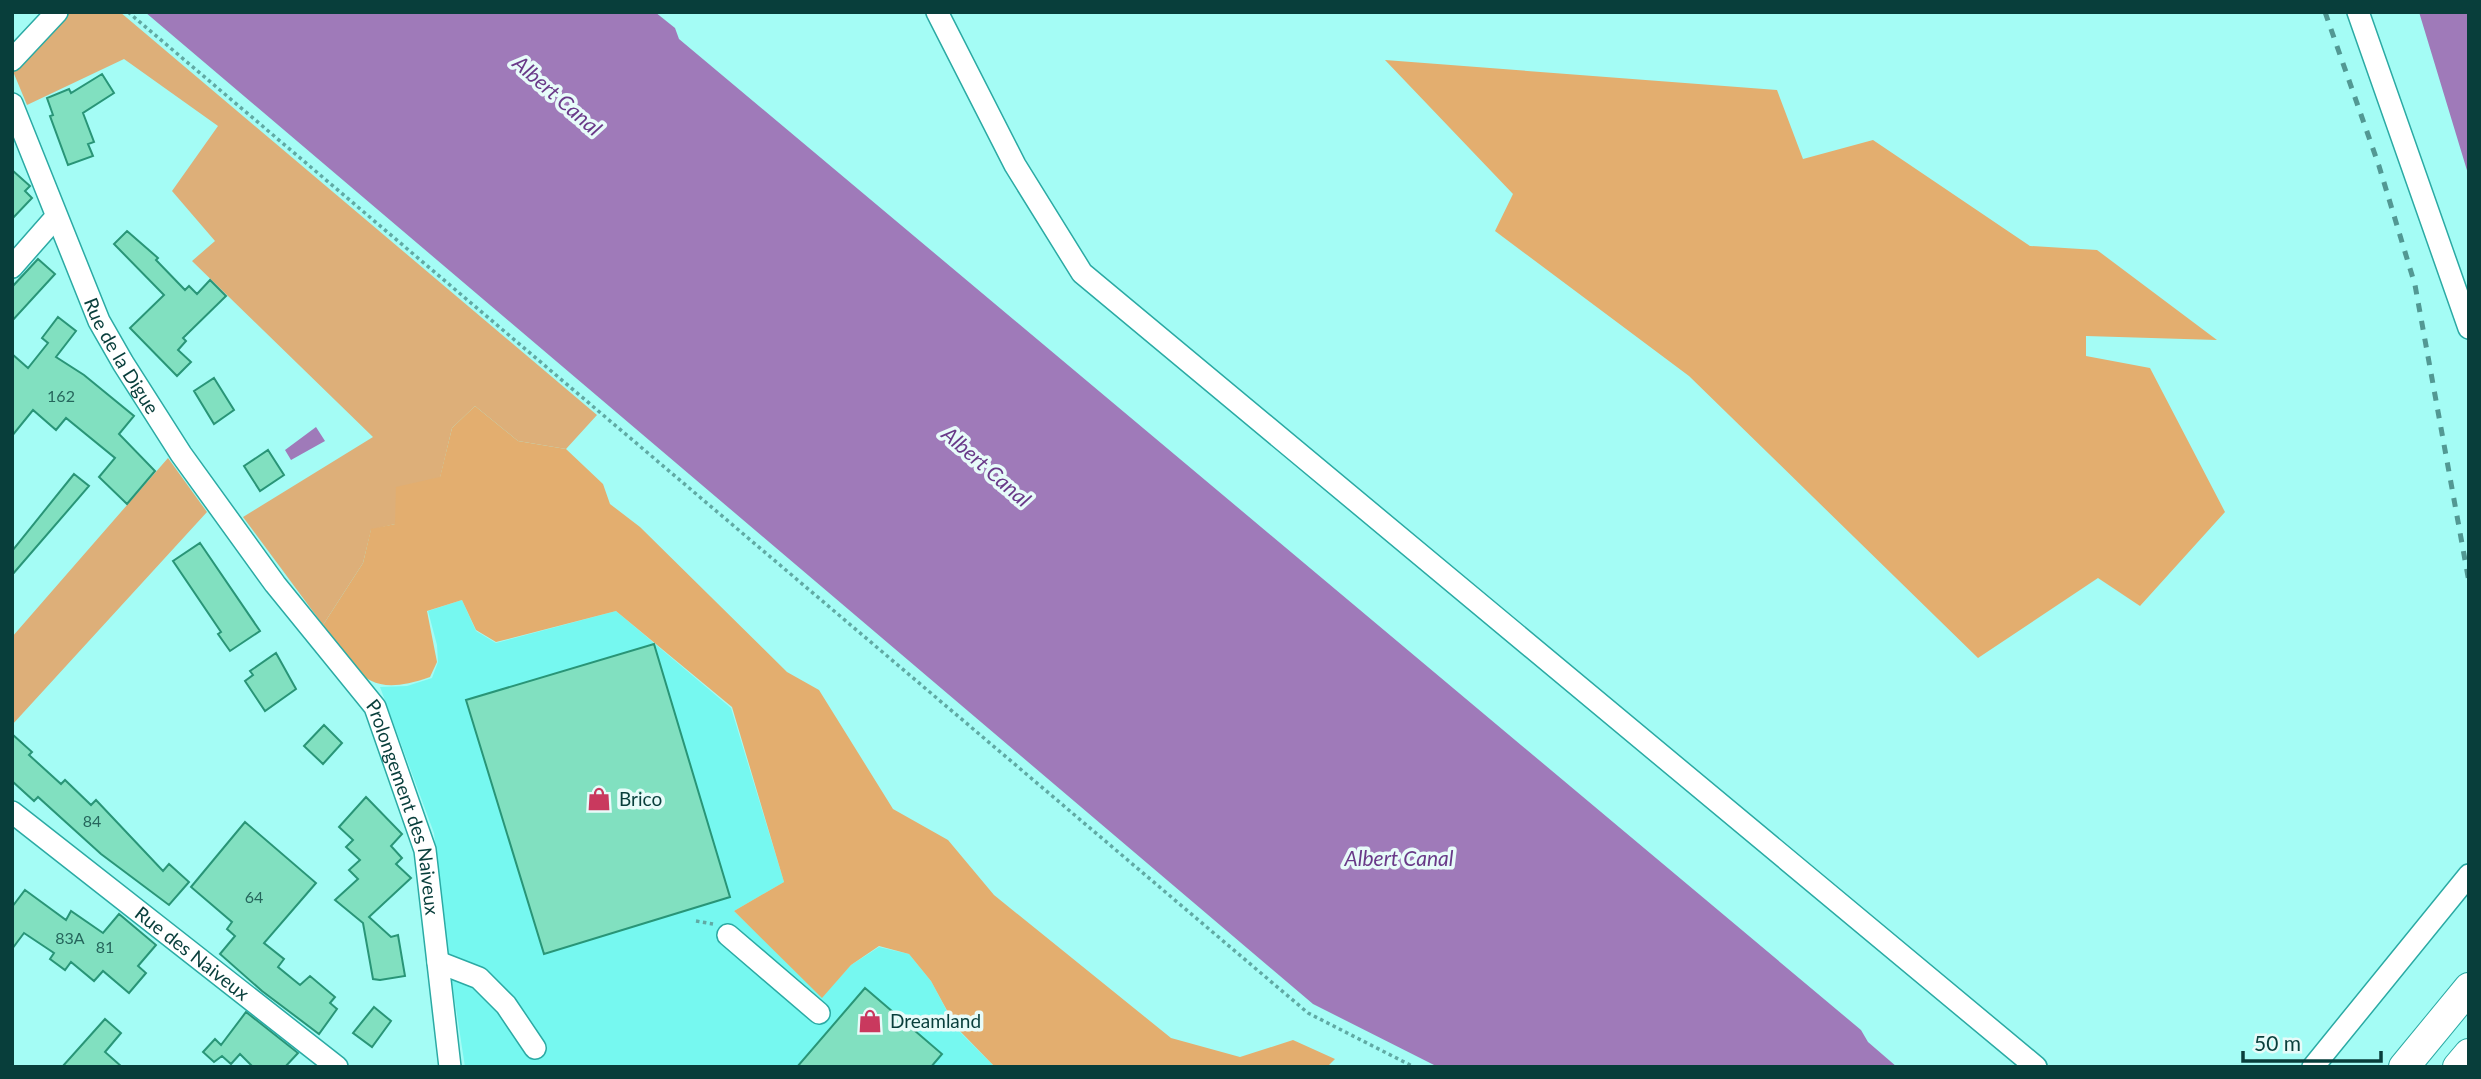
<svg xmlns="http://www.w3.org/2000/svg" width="2481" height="1079" font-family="Lato,sans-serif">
  <rect width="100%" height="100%" fill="#a4fcf5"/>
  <path fill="#76f8f0" d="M462 600 476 631 496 643 616 611 731 708 784 882 734 911 822 997 851 965 879 947 909 954 931 981 956 1028 995 1067H465L446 943 434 833 380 687 407 686 432 678 438 662 437 645 428 611Z"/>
  <path fill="#ddaf79" d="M69 12H120L597 415 566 449 518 441 475 406 452 428 440 478 395 524 371 530 363 563 323 625 243 517 373 437 192 261 215 241 172 191 218 126 124 59 27 105 12 69Z
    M168 458 207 512 12 725V637Z"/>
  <path fill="#e3ae6f" d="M1385 60 1777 90 1803 159 1873 140 2030 246 2097 250 2217 340 2086 336V356L2150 368 2225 512 2140 606 2098 578 1978 658 1689 376 1495 231 1513 194Z
    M475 406 518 441 566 449 603 484 610 504 640 527 787 672 819 690 893 809 948 840 994 895 1171 1038 1240 1057 1293 1040 1335 1059 1327 1067H995L956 1027 931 981 909 954 879 946 851 965 822 998 734 911 784 882 732 707 616 611 496 642 476 630 462 600 427 611 437 662 430 677C365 700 358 672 323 625L363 563 371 529 395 524 396 487 440 477 452 428Z"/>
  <path fill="#9f7ab9" d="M145 12H655L675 28 679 39 1861 1030 1868 1042 1897 1067H1438L1313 1004Z
    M2419 12H2469V177Z
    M316 427 325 441 291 460 285 450Z"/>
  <path fill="#81e0c0" stroke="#299577" stroke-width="2" d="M102 74 114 93 83 113 94 142 88 144 93 156 68 165 50 116 53 115 47 98 69 89 71 93Z
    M12 170 30 186 25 191 32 198 12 219Z
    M127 231 158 258 156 260 185 290 189 286 197 294 210 280 226 296 183 338 186 341 178 350 191 362 177 376 130 328 164 295 114 244Z
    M38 259 55 274 12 321V287Z
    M58 317 76 331 56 357 84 375 134 416 119 434 155 471 127 504 99 477 115 458 66 418 56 430 33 410 12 436V354L28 368 48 343 42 338Z
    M214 378 234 410 214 424 194 391Z
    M268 450 284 475 260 491 244 466Z
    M74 474 89 486 12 575V551Z
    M200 543 260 631 230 651 218 634 221 632 173 561Z
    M654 644 730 897 544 954 466 700Z
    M276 653 296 689 265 711 245 681 253 675 250 671Z
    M324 725 342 743 323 764 304 746Z
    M12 734 32 752 29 755 61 784 65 780 91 805 96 800 163 871 169 864 189 882 169 905 101 854 38 797 34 801 12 781Z
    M366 797 402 834 391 846 402 858 396 864 411 878 369 917 391 937 398 935 405 976 380 980 373 979 363 923 335 900 358 879 349 870 360 860 346 847 353 840 339 827Z
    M245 822 316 883 264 943 284 959 278 967 300 985 310 976 335 997 330 1003 337 1009 319 1034 262 991 220 954 235 936 227 929 232 922 191 887Z
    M25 890 66 920 71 911 103 933 119 914 156 945 138 966 146 973 129 993 103 971 94 981 71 962 65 970 50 959 54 953 24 933 12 949V907Z
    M865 988 942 1054 931 1067H797Z
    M374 1007 391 1021 372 1047 353 1033Z
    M246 1012 298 1053 285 1067H253L240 1054 231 1064 222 1056 214 1062 203 1052 215 1039 221 1045Z
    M105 1019 121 1033 105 1052 122 1067H62Z"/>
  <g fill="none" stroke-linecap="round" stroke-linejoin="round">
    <g stroke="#2baaa4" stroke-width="24">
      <g id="minor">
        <path d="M937 12 1015 165 1082 273 2036 1067"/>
        <path d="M2358 12 2469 328"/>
        <path d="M12 60 57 12"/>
        <path id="s1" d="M12 104 99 321 123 363 181 454 275 584 375 707 425 850 450 1067"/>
        <path d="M12 267 56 217"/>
        <path id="s2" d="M12 812 337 1067"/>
        <path d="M728 935 819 1013"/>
        <path d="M438 962 479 978 506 1005 535 1048"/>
        <path d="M2313 1067 2469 875"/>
      </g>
    </g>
    <g stroke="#2baaa4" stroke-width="32">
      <path id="highway" d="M2404 1067 2469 988
        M2458 1067 2469 1054"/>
    </g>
    <path stroke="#60aaa4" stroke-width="3.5" stroke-dasharray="3.5 3.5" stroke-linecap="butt" d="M128 12 1308 1013 1414 1067
      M696 921 713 924"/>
    <use href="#minor" stroke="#fff" stroke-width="21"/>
    <use href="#highway" stroke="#fff" stroke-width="30"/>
    <path stroke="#529893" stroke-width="5" stroke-dasharray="9 9" stroke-linecap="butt" d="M2325 12 2379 166 2415 285 2469 582"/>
  </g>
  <defs>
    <g id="shop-bare" transform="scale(1.89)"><path d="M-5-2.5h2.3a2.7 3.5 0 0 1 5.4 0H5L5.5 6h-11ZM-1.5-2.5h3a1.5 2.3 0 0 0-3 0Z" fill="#c9395e" stroke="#e7fbf9" stroke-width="2.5" paint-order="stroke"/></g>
  </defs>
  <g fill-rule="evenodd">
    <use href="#shop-bare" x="599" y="799"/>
    <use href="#shop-bare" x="870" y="1021"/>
  </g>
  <g text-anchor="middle" stroke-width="7" stroke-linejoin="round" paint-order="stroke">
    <g font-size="16" fill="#26665c">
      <text x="61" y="402">162</text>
      <text x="92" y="827">84</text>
      <text x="254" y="903">64</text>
      <text x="70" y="944">83A</text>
      <text x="105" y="953">81</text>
    </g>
    <g font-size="19" fill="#083e3b" stroke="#e7fbf9">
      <text dy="7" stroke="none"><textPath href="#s1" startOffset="275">Rue de la Digue</textPath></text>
      <text dy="7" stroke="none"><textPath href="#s1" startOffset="814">Prolongement des Naiveux</textPath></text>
      <text dy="7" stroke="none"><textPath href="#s2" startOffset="229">Rue des Naiveux</textPath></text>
    </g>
    <g font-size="19" fill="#083e3b" stroke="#e7fbf9" text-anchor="start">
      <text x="619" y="806">Brico</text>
      <text x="890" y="1028">Dreamland</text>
    </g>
    <g font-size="21" font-style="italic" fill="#693988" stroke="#e7fbf9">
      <text transform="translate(557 96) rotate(41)" y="7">Albert Canal</text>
      <text transform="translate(986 467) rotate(41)" y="7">Albert Canal</text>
      <text x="1399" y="866">Albert Canal</text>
    </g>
  </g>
  <rect width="2481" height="1079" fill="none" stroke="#083e3b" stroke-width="28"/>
  <path d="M2243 1051v10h138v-10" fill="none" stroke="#083e3b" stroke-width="3.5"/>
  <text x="2254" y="1051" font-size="21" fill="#083e3b" stroke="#e7fbf9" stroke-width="5" paint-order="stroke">50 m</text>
</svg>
